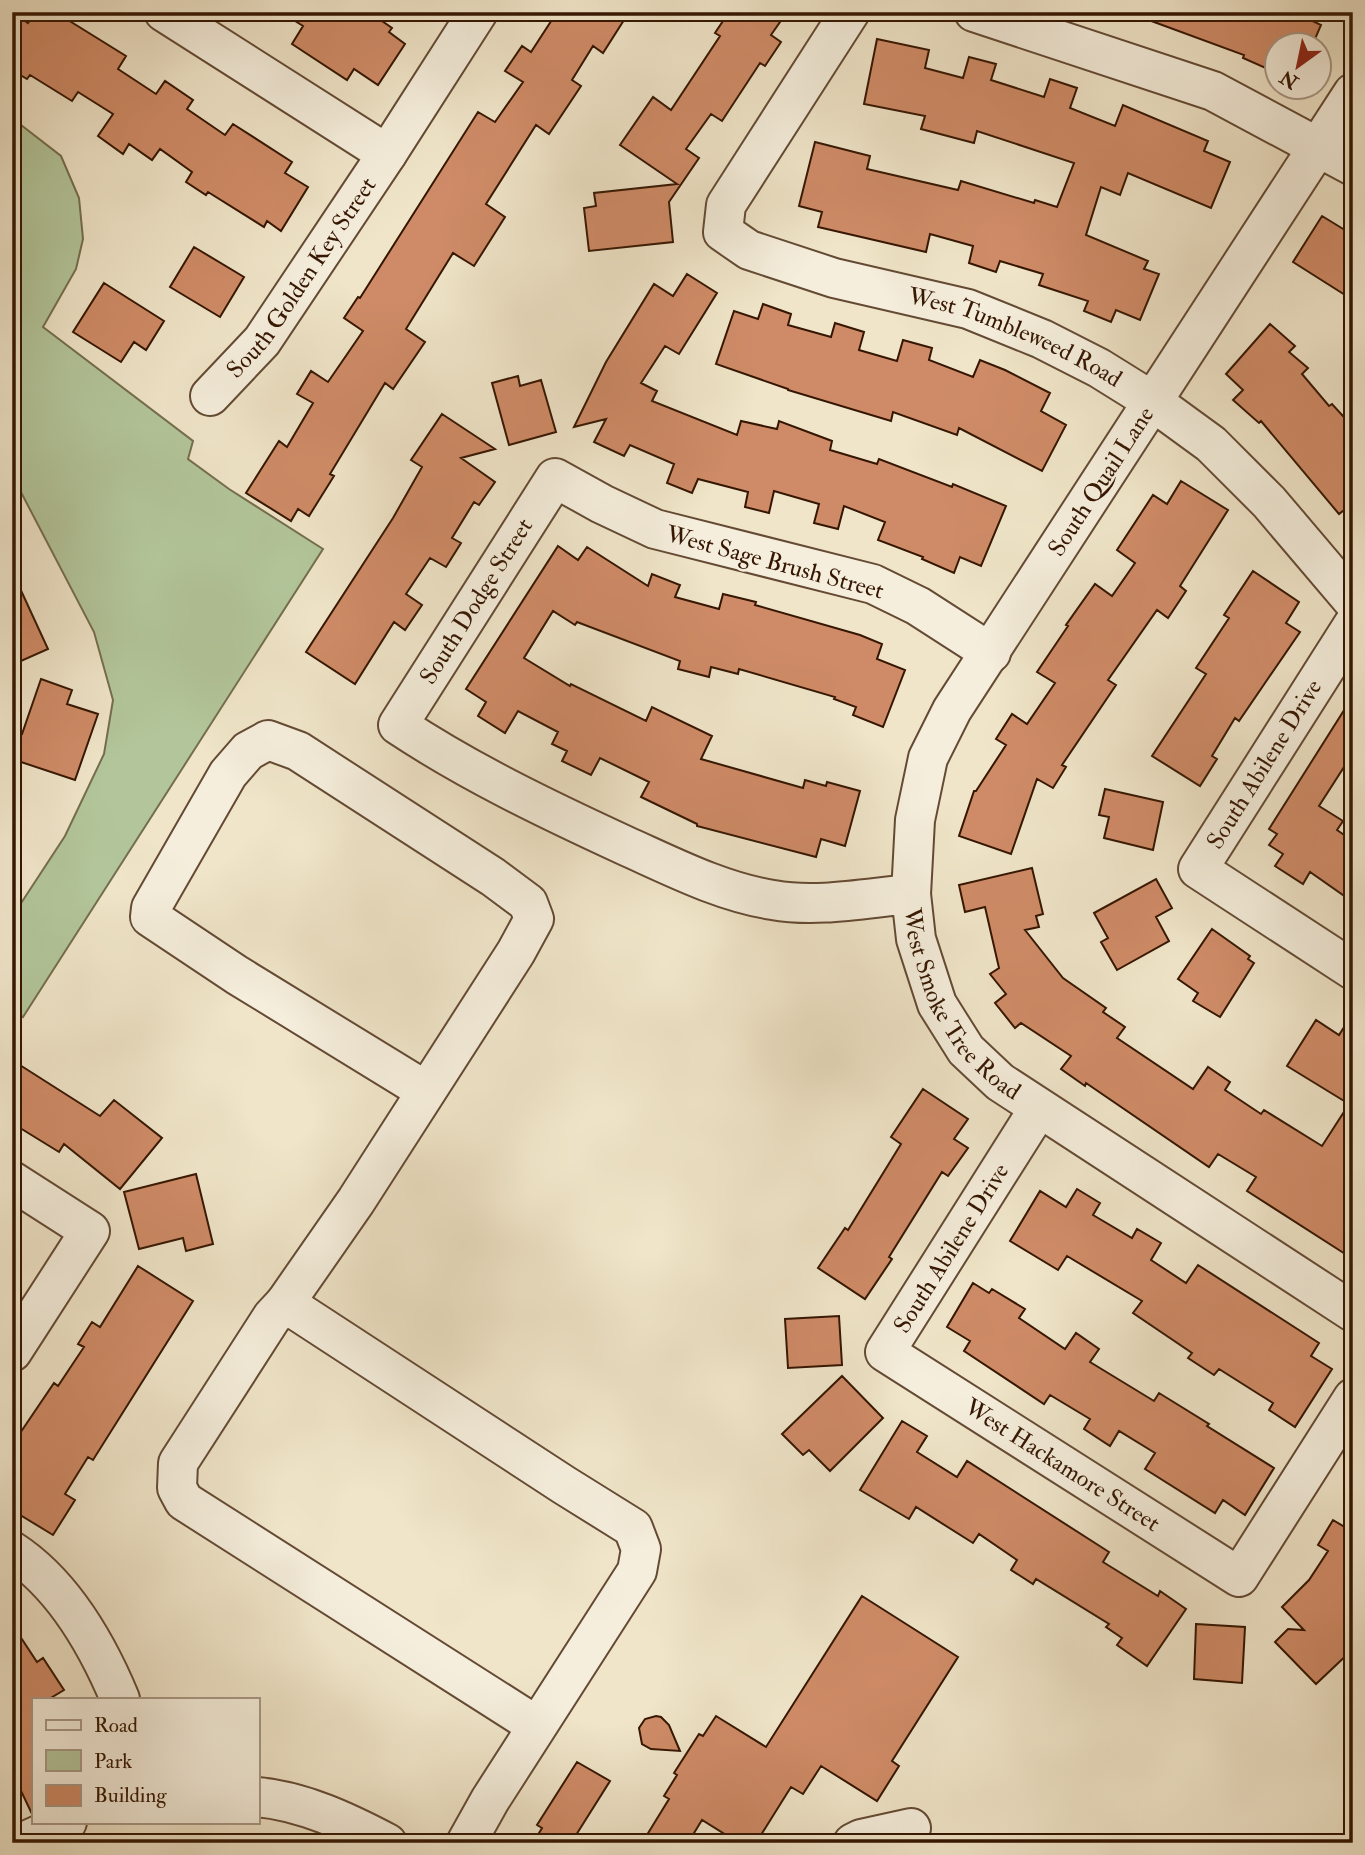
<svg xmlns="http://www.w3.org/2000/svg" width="1365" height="1855" font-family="'IM FELL Double Pica',serif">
  <rect width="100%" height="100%" fill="#f0e5c9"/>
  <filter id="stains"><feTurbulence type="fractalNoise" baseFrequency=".00286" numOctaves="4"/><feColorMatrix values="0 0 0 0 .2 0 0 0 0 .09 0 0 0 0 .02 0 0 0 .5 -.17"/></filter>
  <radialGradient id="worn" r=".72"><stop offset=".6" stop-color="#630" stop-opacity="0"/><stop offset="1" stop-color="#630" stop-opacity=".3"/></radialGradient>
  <path fill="#b3c69b" stroke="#746e4e" stroke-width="2" d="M12 118 61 156 79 198 83 239 76 269 43 327 193 441 188 459 229 489 323 549 23 1017 12 1010V917L65 836 104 754 113 700 94 632 12 475Z"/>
  <path fill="#cf8b67" stroke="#351602" stroke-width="2" d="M12 12 28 23 35 12H55L126 56 118 69 156 94 165 81 193 100 187 109 225 135 233 124 292 162 285 173 308 187 281 231 267 221 264 227 208 192 206 195 186 182 192 172 160 149 152 160 129 144 123 154 98 136 113 114 78 92 72 101 30 75 27 79 12 70Z
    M281 12H369L392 28 389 32 405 44 378 85 354 69 347 80 292 44 303 26Z
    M557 12H612L624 20 603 53 593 46 572 80 581 86 549 134 536 125 486 204 505 217 474 266 453 253 406 329 425 342 393 389 385 383 330 474 334 476 309 516 298 509 291 521 246 493 279 441 287 447 313 403 297 394 311 371 328 382 363 331 344 318 358 297 360 298 478 112 495 122 523 82 505 71 522 46 531 52Z
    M729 12H787L771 35 781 42 765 66 760 63 722 121 711 114 686 149 699 158 669 202 673 242 589 251 584 208 596 206 594 193 677 184 620 145 653 97 671 110 720 36 715 33Z
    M1135 12H1294L1321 25 1312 46H1278V53L1270 70 1243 58 1244 55 1135 15Z
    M877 39 929 50 925 68 963 78 969 57 996 64 991 80 1044 97 1050 79 1077 88 1070 108 1115 126 1123 105 1208 141 1204 151 1230 162 1211 208 1128 173 1120 195 1101 187 1086 235 1148 261 1144 269 1159 274 1140 320 1116 310 1111 322 1084 311 1088 301 1039 285 1043 274 1000 261 996 272 969 263 973 246 930 234 926 252 818 227 822 212 799 206 815 142 870 156 867 169 958 190 961 181 1034 203 1035 200 1057 207 1074 163 977 131 974 143 921 129 925 116 864 104Z
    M1322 216 1353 235V300L1293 262Z
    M194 247 244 277 220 317 170 287Z
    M687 274 717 293 679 354 665 346 641 383 657 391 652 401 737 435 741 421 777 429 779 421 832 441 830 450 877 464 879 459 952 487 953 484 1006 506 981 566 960 557 954 573 922 559 923 557 878 540 885 522 844 506 838 529 814 523 819 504 774 491 769 513 745 507 748 492 698 479 692 493 667 483 674 464 630 445 624 456 594 442 606 419 574 427 606 362 654 284 673 296Z
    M104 283 164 321 146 350 134 342 121 362 73 332Z
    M763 304 791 314 788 325 831 337 835 323 864 332 859 350 897 361 903 340 932 348 929 360 973 377 980 360 1005 370 1050 393 1041 411 1066 425 1042 471 959 428 957 435 893 412 891 421 788 390V389L716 364 734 311 758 319Z
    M1270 324 1295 346 1289 352 1308 368 1302 374 1329 406 1332 404 1353 427V503L1339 514 1261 421 1259 423 1233 400 1243 390 1226 374Z
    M518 376 520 386 541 380 556 432 509 445 492 383Z
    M442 414 495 449 461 458 495 482 479 505 474 502 452 538 461 543 446 567 430 558 406 594 422 605 405 630 394 622 355 684 306 652 393 518 422 467 411 460Z
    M1181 481 1228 510 1180 586 1186 591 1168 618 1157 610 1108 680 1116 685 1062 765 1066 767 1053 788 1037 779 1011 854 959 836 974 791H976L1006 745 996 739 1012 714 1027 724 1055 683 1037 672 1068 626 1066 625 1095 584 1112 596 1135 563 1117 550 1153 495 1167 504Z
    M558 546 578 560 587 547 648 586 652 574 680 585 675 597 719 609 723 594 756 602 755 605 860 635 882 644 877 659 905 670 883 727 853 715 856 707 834 699 835 697 739 669 738 674 711 667 709 677 678 669 680 661 577 622 575 625 553 611 524 658 570 686 571 684 646 721 652 707 712 736 701 759 803 788 805 780 826 786 827 782 860 791 845 846 821 839 816 857 697 826V824L641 797 649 782 600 758 591 775 562 761 567 751 552 744 558 732 518 711 505 733 478 716 486 702 466 689Z
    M12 571 48 649 12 665Z
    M1253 571 1299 602 1286 623 1300 632 1239 721 1235 718 1212 756 1217 759 1200 786 1152 756 1206 674 1196 668 1229 618 1224 615Z
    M41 679 72 690 67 704 98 714 75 780 12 759V731L22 734Z
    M1353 696V753L1319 806 1343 821 1337 830 1353 841V902L1310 872 1303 884 1275 866 1283 854 1269 845 1277 834 1269 829Z
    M1105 789 1163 802 1153 850 1104 838 1109 817 1099 815Z
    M1032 868 1043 914 1036 916 1039 927 1025 930 1063 978 1106 1008 1103 1012 1125 1027 1117 1038 1193 1089 1208 1067 1230 1082 1225 1090 1261 1114 1264 1110 1322 1146 1349 1104 1287 1066 1316 1020 1339 1035 1353 1013V1259L1247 1191 1256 1177 1218 1154 1209 1167 1086 1083 1085 1086 1061 1069 1071 1056 1021 1023 1015 1028 995 1003 1006 994 990 974 999 968 985 907 965 912 959 885Z
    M1156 879 1172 908 1156 917 1169 941 1117 970 1101 942 1108 938 1094 913Z
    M1212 929 1250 956 1248 959 1254 963 1220 1017 1193 1001 1198 993 1178 979Z
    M12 1060 100 1116 114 1100 162 1138 120 1189 64 1144 59 1152 12 1123Z
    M923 1089 968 1119 954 1139 968 1148 948 1176 942 1172 889 1257 892 1259 865 1299 818 1268 845 1228 848 1230 901 1144 891 1137Z
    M196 1174 213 1244 186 1251 183 1238 139 1249 124 1192Z
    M1077 1189 1100 1203 1093 1215 1132 1238 1137 1229 1161 1243 1151 1260 1186 1283 1198 1265 1319 1343 1311 1356 1332 1369 1295 1427 1269 1410 1273 1403 1257 1393 1219 1369 1214 1375 1188 1358 1192 1353 1133 1313 1142 1301 1067 1256 1058 1270 1010 1241 1040 1191 1066 1207Z
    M138 1266 193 1301 93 1460 88 1457 65 1494 75 1500 53 1535 12 1510V1445L54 1383 58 1386 84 1347 78 1344 92 1322 100 1327Z
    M973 1283 989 1293 992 1289 1025 1309 1019 1318 1065 1349 1076 1333 1099 1349 1090 1362 1154 1401 1159 1393 1209 1424 1207 1426 1274 1468 1245 1515 1223 1500 1215 1513 1145 1469 1155 1453 1119 1431 1110 1446 1084 1429 1090 1419 1050 1395 1044 1404 964 1351 970 1341 947 1327Z
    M839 1316 842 1365 788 1368 785 1319Z
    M842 1376 883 1418 830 1471 809 1450 803 1455 782 1434Z
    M902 1421 927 1436 917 1452 957 1477 967 1461 1109 1552 1103 1562 1158 1596 1160 1591 1186 1609 1147 1666 1117 1645 1122 1638 1106 1627 1109 1624 1036 1579 1033 1584 1011 1570 1017 1560 979 1534 973 1543 916 1507 909 1519 860 1490Z
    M1333 1520 1353 1532V1649L1316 1684 1275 1642 1288 1629 1304 1630 1282 1607 1309 1580 1328 1551 1318 1545Z
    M862 1596 958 1657 892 1761 899 1766 877 1801 821 1766 803 1794 791 1787 756 1843H739L702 1820 688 1843H642L669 1799 664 1796 677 1775 674 1773 699 1734 703 1736 716 1716 766 1747Z
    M12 1624 37 1662 43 1658 64 1690 49 1699H33L32 1814 12 1772Z
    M1196 1624 1245 1627 1242 1683 1194 1679Z
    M656 1716 661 1717 669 1725 680 1751 651 1749 642 1744 639 1728 645 1719Z
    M577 1762 610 1781 571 1843H533L542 1828 537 1825Z"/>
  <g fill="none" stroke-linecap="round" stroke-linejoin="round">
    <g stroke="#644a34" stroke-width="42">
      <g id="minor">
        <path d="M164 12 387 154"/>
        <path id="s1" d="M850 12 726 205 723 232 749 250 834 278 968 309 1042 339 1099 368 1152 401 1211 444 1269 502 1353 601"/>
        <path d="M974 12 1213 91 1353 166"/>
        <path id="s2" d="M210 396 262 341 387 154 478 12"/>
        <path d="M1353 625 1198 869 1353 970"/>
        <path id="s3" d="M991 653 918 606 873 584 655 529 602 504 555 478 398 725C469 772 546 809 624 845 671 866 721 892 773 900 817 908 866 898 911 894L916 939 937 1004 966 1050 1000 1082 1353 1312"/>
        <path id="s4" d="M911 894 915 820 928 758 952 710 1353 93"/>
        <path id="s5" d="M1039 1108 885 1352 1239 1577 1353 1398"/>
        <path d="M12 1181 90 1231 12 1352"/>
        <path d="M285 1303 356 1201 516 952 534 919 528 903 493 877 298 751 268 740 248 751 228 774 151 908 150 917 237 975 426 1091"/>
        <path d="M12 1551C64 1585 97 1644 120 1699"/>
        <path d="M257 1797C303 1801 347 1822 387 1843"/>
        <path d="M21 1843 67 1822"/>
        <path d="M466 1843 490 1800 637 1571 641 1549 633 1528 564 1485 285 1303 272 1317 178 1463 177 1488 184 1501 537 1726"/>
        <path d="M853 1843 861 1839 911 1828"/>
      </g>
    </g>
    <use href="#minor" stroke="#f5eedc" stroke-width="38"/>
  </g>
  <g text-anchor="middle" stroke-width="5" stroke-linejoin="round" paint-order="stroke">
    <g font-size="24" fill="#351602" stroke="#f5eedc">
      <text dy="8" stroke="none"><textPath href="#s2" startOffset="150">South Golden Key Street</textPath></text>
      <text dy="8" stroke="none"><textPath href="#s1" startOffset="569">West Tumbleweed Road</textPath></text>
      <text dy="8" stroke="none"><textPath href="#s4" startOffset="464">South Quail Lane</textPath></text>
      <text transform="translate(775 562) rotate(15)" y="8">West Sage Brush Street</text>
      <text transform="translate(476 601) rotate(-58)" y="8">South Dodge Street</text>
      <text transform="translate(1264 764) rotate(-58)" y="8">South Abilene Drive</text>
      <text dy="8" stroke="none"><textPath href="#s3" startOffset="1446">West Smoke Tree Road</textPath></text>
      <text transform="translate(951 1248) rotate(-58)" y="8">South Abilene Drive</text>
      <text dy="8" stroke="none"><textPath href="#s5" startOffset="499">West Hackamore Street</textPath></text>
    </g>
  </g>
  <rect width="1365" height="1855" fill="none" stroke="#f0e5c9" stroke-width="42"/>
  <rect x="14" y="14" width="1337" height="1827" fill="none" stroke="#351602" stroke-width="3.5"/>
  <rect x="21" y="21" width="1323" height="1813" fill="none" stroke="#351602" stroke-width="2"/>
  <rect x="32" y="1698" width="228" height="126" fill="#f5eedc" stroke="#a89885" stroke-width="2"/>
  <rect x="46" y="1720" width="35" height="10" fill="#f5eedc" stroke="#a89885" stroke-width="2"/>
  <text x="94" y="1732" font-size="21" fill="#351602">Road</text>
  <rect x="46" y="1750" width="35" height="21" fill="#b3c69b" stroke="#a89885" stroke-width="2"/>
  <text x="94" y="1768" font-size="21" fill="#351602">Park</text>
  <rect x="46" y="1785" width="35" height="21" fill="#cf8b67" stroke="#a89885" stroke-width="2"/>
  <text x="94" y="1802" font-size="21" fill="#351602">Building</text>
  <g transform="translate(1298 66) rotate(213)"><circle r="33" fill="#f5eedc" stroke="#a89885" stroke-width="2"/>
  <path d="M0-5L12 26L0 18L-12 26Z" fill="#8f2418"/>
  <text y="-10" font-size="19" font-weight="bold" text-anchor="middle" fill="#351602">N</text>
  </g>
  <rect width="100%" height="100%" filter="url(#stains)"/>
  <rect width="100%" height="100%" fill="url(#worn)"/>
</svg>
